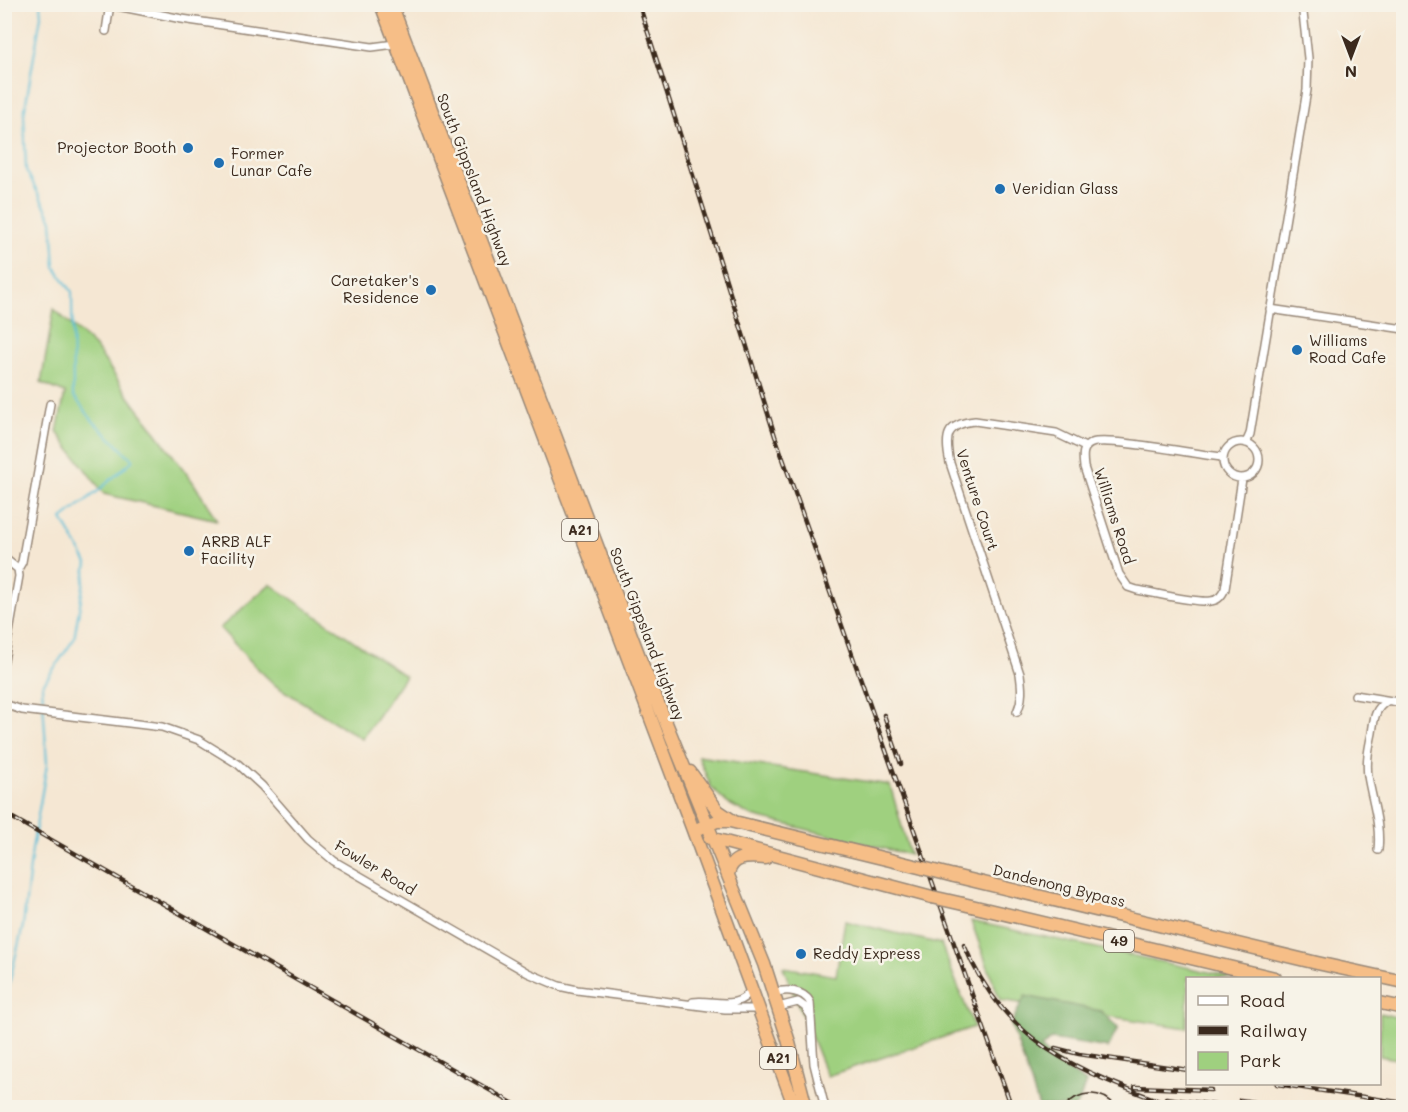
<svg xmlns="http://www.w3.org/2000/svg" width="1408" height="1112" font-family="Mali,sans-serif">
  <rect width="100%" height="100%" fill="#f7f3e8"/>
  <filter id="ink" filterUnits="userSpaceOnUse"><feTurbulence type="fractalNoise" baseFrequency=".0167" numOctaves="2"/><feDisplacementMap in="SourceGraphic" scale="12" xChannelSelector="R" yChannelSelector="G"/><feConvolveMatrix kernelMatrix="1 2 1 2 8 2 1 2 1" color-interpolation-filters="sRGB"/></filter>
  <filter id="wash" filterUnits="userSpaceOnUse"><feTurbulence type="fractalNoise" baseFrequency=".008" numOctaves="4" result="noise"/><feDisplacementMap in="SourceGraphic" scale="24" xChannelSelector="R" yChannelSelector="G"/><feGaussianBlur stdDeviation="1.35" result="paint"/><feColorMatrix in="noise" values="0 0 0 0 0 0 0 0 0 0 0 0 0 0 0 0 0 1.4 0 .05"/><feComposite in="paint" operator="in"/></filter>
  <g filter="url(#wash)">
    <rect width="100%" height="100%" fill="#f5e7d3"/>
    <path fill="#9fd07f" stroke="#6d7d4e" stroke-width="1.5" d="M54 309 97 349 127 394 193 482 217 520 104 494 57 432 65 393 41 383Z
      M270 584 405 676 362 739 276 686 255 666 220 628Z
      M698 756 890 785 910 855 752 816 727 803 711 787Z
      M845 921 941 944 974 1027 827 1076 783 967 836 976Z
      M971 921 1237 978H1188L1187 1028 1000 1000Z
      M1380 1013 1403 1019V1060L1380 1056Z"/>
    <path fill="#7fb26e" stroke="#5d6e46" stroke-width="1.5" d="M1025 996 1101 1011 1118 1028 1108 1048 1051 1039 1041 1048 1063 1067 1086 1082 1079 1102 1074 1107H1039L1011 1024Z"/>
    <g fill="none" stroke-linecap="round" stroke-linejoin="round">
      <path stroke="#5abed8" stroke-width="2" d="M4 1004 23 926 32 849 47 764 42 686 74 639 87 563 62 519 98 491 133 460 93 421 73 395 72 292 55 267 52 220 26 170 24 114 41 16 40 4"/>
    </g>
  </g>
  <g filter="url(#ink)">
    <g fill="none" stroke-linecap="round" stroke-linejoin="round">
      <g stroke="#988878" stroke-width="10">
        <path id="street" d="M107 4 182 19 372 47 395 44
          M106 31 110 4
          M1270 309 1404 329
          M1223 460a18 18 0 1 1 36 0a18 18 0 1 1-36 0Z
          M1246 443 1250 434 1307 90 1308 58 1302 4
          M1223 457C1199 455 1109 437 1092 443 1081 447 1083 458 1084 467L1119 574 1128 587 1137 590C1156 593 1193 603 1211 601 1219 600 1222 595 1225 589L1242 479
          M4 558 18 569
          M18 569 22 562 50 404
          M4 661 19 576 18 569
          M1355 695 1404 703
          M4 704 22 710 162 727 199 740 238 764 262 786 308 839 334 861 528 973 559 986 577 990 725 1009H760
          M1017 712C1023 699 1022 688 1020 674L950 463C944 436 946 424 975 421L1056 433 1085 447
          M1378 850C1381 824 1372 801 1368 776 1366 761 1369 747 1372 733 1374 720 1374 709 1387 701
          M774 993C786 989 803 990 810 1002L814 1064 825 1108
          M693 1002C713 999 739 1012 751 989
          M778 1007 798 1002 805 1007 811 1016"/>
      </g>
      <g stroke="#988878" stroke-width="15">
        <path id="highway" d="M381 4 693 830 795 1108
          M391 4 640 659 764 964 788 1039 806 1108
          M690 772 718 811 733 821
          M700 828 717 821H730L923 868
          M710 838 932 897
          M728 874C732 854 750 857 766 858
          M954 876 1317 963 1404 982
          M963 904 1275 978
          M1380 1003 1404 1008"/>
      </g>
      <use href="#street" stroke="#fff" stroke-width="7"/>
      <use href="#highway" stroke="#f6be87" stroke-width="12"/>
      <path stroke="#3b2a1e" stroke-width="1.5" d="M1063 1108C1080 1089 1101 1089 1118 1108"/>
      <g stroke="#3b2a1e" stroke-width="4.5">
        <path id="rail" d="M639 4 775 436 1012 1108
          M884 715 901 764
          M4 813 521 1108
          M964 945C1007 1047 1082 1072 1178 1108
          M1055 1048 1079 1054 1188 1070
          M1277 1084 1404 1103
          M1135 1087 1211 1090
          M1166 1098 1235 1108
          M1240 1100 1281 1106"/>
      </g>
      <use href="#rail" stroke="#f7f3e8" stroke-width="2" stroke-dasharray="7" stroke-linecap="butt"/>
      <g stroke="#988878" stroke-width="15" stroke-linecap="butt">
        <path id="highway-bridge" d="M923 868 954 876
          M932 897 963 904"/>
      </g>
      <use href="#highway-bridge" stroke="#f6be87" stroke-width="12"/>
    </g>
  </g>
  <g fill="#1f6fb2" stroke="#f7f3e8" stroke-width="2">
    <circle cx="188" cy="148" r="6"/>
    <circle cx="219" cy="163" r="6"/>
    <circle cx="1000" cy="189" r="6"/>
    <circle cx="431" cy="290" r="6"/>
    <circle cx="1297" cy="350" r="6"/>
    <circle cx="189" cy="551" r="6"/>
    <circle cx="801" cy="954" r="6"/>
  </g>
  <g text-anchor="middle" stroke-width="5" stroke-linejoin="round" paint-order="stroke">
    <g fill="#f7f3e8" stroke="#73665b" stroke-width="1.5">
      <rect x="562" y="519" width="36" height="22" rx="4.5"/>
      <rect x="1104" y="930" width="30" height="22" rx="4.5"/>
      <rect x="760" y="1047" width="36" height="22" rx="4.5"/>
    </g>
    <g font-size="14" font-weight="bold" fill="#3b2a1e">
      <text x="580" y="535">A21</text>
      <text x="1119" y="946">49</text>
      <text x="778" y="1063">A21</text>
    </g>
    <g font-size="15" fill="#3b2a1e" stroke="#f7f3e8" text-anchor="start">
      <text x="176" y="153" text-anchor="end">Projector Booth</text>
      <text x="231" y="159">Former<tspan x="231" dy="17">Lunar Cafe</tspan></text>
      <text x="1012" y="194">Veridian Glass</text>
      <text x="419" y="286" text-anchor="end">Caretaker's<tspan x="419" dy="17">Residence</tspan></text>
      <text x="1309" y="346">Williams<tspan x="1309" dy="17">Road Cafe</tspan></text>
      <text x="201" y="547">ARRB ALF<tspan x="201" dy="17">Facility</tspan></text>
      <text x="813" y="959">Reddy Express</text>
    </g>
    <g font-size="15" fill="#3b2a1e" stroke="#f7f3e8">
      <text transform="translate(474 180) rotate(69)" y="5">South Gippsland Highway</text>
      <text transform="translate(977 500) rotate(72)" y="5">Venture Court</text>
      <text transform="translate(1114 516) rotate(72)" y="5">Williams Road</text>
      <text transform="translate(647 634) rotate(69)" y="5">South Gippsland Highway</text>
      <text transform="translate(375 868) rotate(31)" y="5">Fowler Road</text>
      <text transform="translate(1059 886) rotate(14)" y="5">Dandenong Bypass</text>
    </g>
  </g>
  <rect width="1408" height="1112" fill="none" stroke="#f7f3e8" stroke-width="24"/>
  <rect x="1186" y="977" width="195" height="108" fill="#f7f3e8" stroke="#aca397" stroke-width="1.5"/>
  <rect x="1198" y="996" width="30" height="9" fill="#ffffff" stroke="#aca397" stroke-width="1.5"/>
  <text x="1240" y="1007" font-size="18" fill="#3b2a1e">Road</text>
  <rect x="1198" y="1026" width="30" height="9" fill="#3b2a1e" stroke="#aca397" stroke-width="1.5"/>
  <text x="1240" y="1037" font-size="18" fill="#3b2a1e">Railway</text>
  <rect x="1198" y="1052" width="30" height="18" fill="#9fd07f" stroke="#aca397" stroke-width="1.5"/>
  <text x="1240" y="1067" font-size="18" fill="#3b2a1e">Park</text>
  <g transform="translate(1351 57) rotate(180)" stroke="#f7f3e8" stroke-width="4.5" paint-order="stroke">
  <path d="M0-4.5L10 22L0 15L-10 22Z" fill="#3b2a1e"/>
  <text y="-9" font-size="16" font-weight="bold" text-anchor="middle" fill="#3b2a1e">N</text>
  </g>
</svg>
